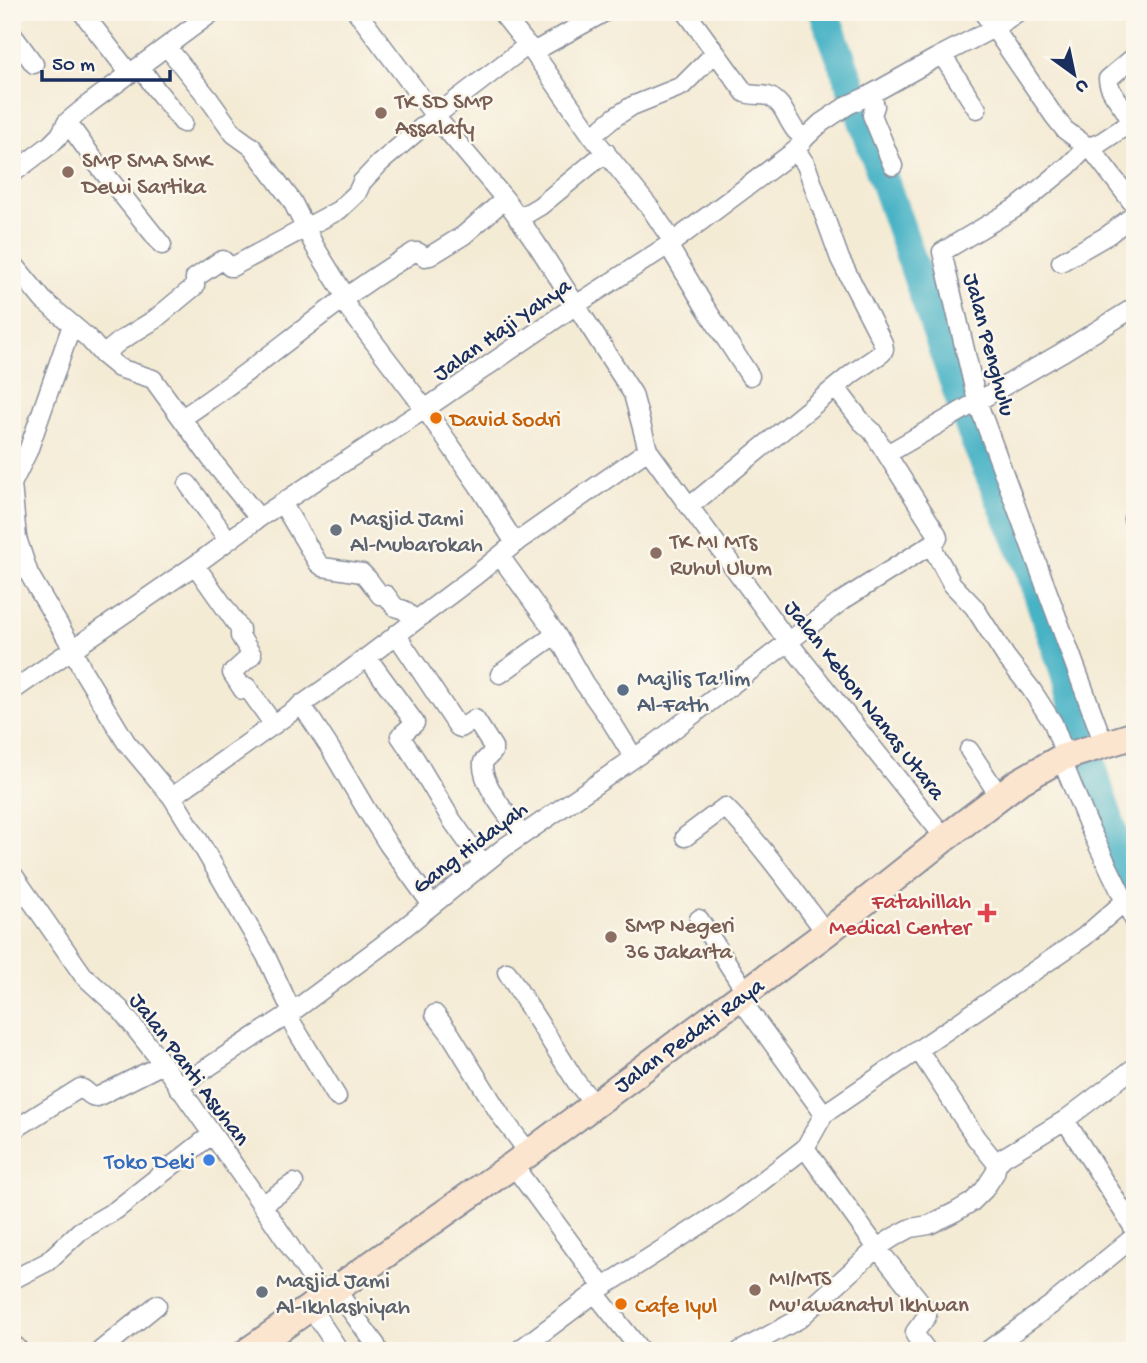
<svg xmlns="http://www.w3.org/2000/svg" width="1147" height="1363" font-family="'Gochi Hand',sans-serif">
  <rect width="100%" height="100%" fill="#fbf7ec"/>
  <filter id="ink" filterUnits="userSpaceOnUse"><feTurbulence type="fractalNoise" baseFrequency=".0143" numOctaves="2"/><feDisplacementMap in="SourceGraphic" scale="14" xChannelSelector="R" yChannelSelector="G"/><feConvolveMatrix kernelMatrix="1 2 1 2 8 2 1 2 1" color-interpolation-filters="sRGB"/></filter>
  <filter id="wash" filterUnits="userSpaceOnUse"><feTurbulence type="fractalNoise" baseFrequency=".00686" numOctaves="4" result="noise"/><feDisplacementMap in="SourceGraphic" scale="28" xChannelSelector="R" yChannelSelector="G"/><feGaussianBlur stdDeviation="1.57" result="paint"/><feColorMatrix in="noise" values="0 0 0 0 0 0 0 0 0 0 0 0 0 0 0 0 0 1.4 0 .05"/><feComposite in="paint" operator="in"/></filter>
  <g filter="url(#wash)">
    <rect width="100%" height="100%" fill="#f4ebd5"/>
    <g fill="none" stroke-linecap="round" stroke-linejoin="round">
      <path stroke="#48b3c6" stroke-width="30" d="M824 12 850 83 972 433 1027 562 1063 667 1100 794 1126 868 1135 884"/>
    </g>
  </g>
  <g filter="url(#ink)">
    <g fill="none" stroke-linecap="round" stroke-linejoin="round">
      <g stroke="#888d9a" stroke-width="21">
        <path id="street" d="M82 12 130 74
          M357 12 435 116 505 199 536 243 633 394 648 450 789 643 945 838
          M501 12 533 52 592 136 651 209 673 242
          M686 12 745 93C753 96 761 94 768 96 784 102 786 119 796 131 799 134 802 136 805 138
          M983 12 1054 116 1065 130 1092 150 1135 206
          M12 34 34 64
          M167 47 209 99 234 134 252 147 292 201 315 247 346 297
          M533 52 605 12
          M942 55 977 109
          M140 66 155 88 183 123
          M871 94 875 106 872 115 893 166
          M67 122 98 165 162 245
          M592 136 615 117 632 106 682 86 715 53
          M12 174 50 145 60 135 67 122 90 103 213 12
          M518 219 540 206 606 152
          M668 245 705 307 750 376
          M12 262 43 300 88 338 103 355 119 368 153 379 214 463 259 518
          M1061 262 1108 235 1135 214
          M342 300 425 409 478 485 515 543
          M103 355 120 341 154 320 195 286V278L220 261 223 260 230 267H232L339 210 357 193 362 182 380 163 435 116 528 45
          M182 418C236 383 286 341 338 303 362 285 388 268 414 252H418L425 257 430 256 464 235 505 199
          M887 454 1061 353 1135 307
          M12 484 17 538 29 574 73 649 83 671 126 742 172 797 198 839 266 956 292 1012
          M12 484 28 451 72 325
          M188 484 228 540
          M282 503 318 563 323 567 362 573 368 579 380 595H386L395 607 404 610 415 620
          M690 506 853 373 882 353 884 349 883 343 840 259 806 165 796 150
          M1135 517 1133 519 1135 526
          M931 545 952 584 974 607 1006 657 1031 689 1053 723 1066 757
          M500 556 556 634 584 683 611 721 634 758
          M195 565 240 629V636L252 655 232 673 243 690 247 687 274 725
          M396 634 458 727 461 728 475 719 493 747V752L483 762C480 783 510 818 522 835
          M367 657 415 723 400 736 416 760 451 819 483 864
          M500 674 556 634
          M12 691 195 565 259 518 425 409 576 305 673 242 796 150 805 138 821 123 848 105 868 96 936 58 994 28 1018 12
          M301 704 330 748 366 809 388 844 432 905
          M1104 744 977 401 942 252 1019 206 1068 166 1087 147 1100 143 1130 123C1128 107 1109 96 1108 79L1135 56
          M969 750 1000 797
          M1061 758 1090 829 1135 922
          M172 797 338 679 476 575 518 541 648 450
          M685 837 725 807C763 846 794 890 826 933
          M12 873 83 975 120 1009 163 1064 262 1205 325 1298
          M699 919 746 992
          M507 972 577 1083 594 1104
          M739 997 824 1114
          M435 1014 451 1035 501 1116 529 1153
          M287 1015 337 1097
          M918 1049 976 1138 997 1164
          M178 1087 292 1012 380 947 505 847 656 743 843 600 935 542 938 538 937 534 872 431 862 422 836 388
          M1065 1120 1135 1230
          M12 1131 80 1088C87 1089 89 1098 97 1097L163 1064
          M805 1148 877 1248 927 1310V1316L915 1332V1335L927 1351
          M513 1165 603 1287
          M262 1205 294 1183
          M12 1280 47 1262 80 1231 116 1210 211 1135
          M336 1290 376 1345 378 1351
          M595 1293 641 1351
          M311 1308 337 1347
          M100 1351 157 1305
          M518 1351 603 1287 730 1206 805 1148 824 1114 1084 937 1124 902
          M740 1351 799 1319 877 1248 894 1237 911 1228 929 1225 955 1212 972 1202 984 1190 995 1173 997 1164 1004 1157 1065 1120 1135 1067
          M987 1351 1051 1305 1135 1236"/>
      </g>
      <g stroke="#888d9a" stroke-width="30">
        <path id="secondary" d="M12 1349 14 1351
          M248 1351 513 1165 826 933 945 838 1017 783 1061 758 1135 735"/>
      </g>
      <use href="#street" stroke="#fff" stroke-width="18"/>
      <use href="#secondary" stroke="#fce5cf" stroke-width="26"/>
    </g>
  </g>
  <g fill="#8d6e63" stroke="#fbf7ec" stroke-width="2.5">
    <circle cx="381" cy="113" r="7"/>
    <circle cx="68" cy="172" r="7"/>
    <circle cx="656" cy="553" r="7"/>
    <circle cx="611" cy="937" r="7"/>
    <circle cx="755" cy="1290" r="7"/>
  </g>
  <g fill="#e8710a" stroke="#fbf7ec" stroke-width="2.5">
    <circle cx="436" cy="418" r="7"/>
    <circle cx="621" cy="1304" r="7"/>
  </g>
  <g fill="#6b7280" stroke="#fbf7ec" stroke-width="2.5">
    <circle cx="336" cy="530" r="7"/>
    <circle cx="262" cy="1292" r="7"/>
  </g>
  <circle fill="#5c6f8a" stroke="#fbf7ec" stroke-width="2.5" cx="623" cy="690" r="7"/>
  <path fill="#e0444e" stroke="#fbf7ec" stroke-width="2.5" d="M983.5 902.5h7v7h7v7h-7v7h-7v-7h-7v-7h7z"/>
  <circle fill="#3f7fe0" stroke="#fbf7ec" stroke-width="2.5" cx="209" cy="1160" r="7"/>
  <g text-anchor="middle" stroke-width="5" stroke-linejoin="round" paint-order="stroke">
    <g font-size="23" fill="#785e54" stroke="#fbf7ec" text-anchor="start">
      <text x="395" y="108">TK SD SMP<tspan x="395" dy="26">Assalafy</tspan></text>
      <text x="82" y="167">SMP SMA SMK<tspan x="82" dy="26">Dewi Sartika</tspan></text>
      <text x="670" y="548">TK MI MTs<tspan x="670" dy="26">Ruhul Ulum</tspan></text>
      <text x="625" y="932">SMP Negeri<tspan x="625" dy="26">36 Jakarta</tspan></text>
      <text x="769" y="1285">MI/MTS<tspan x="769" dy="26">Mu'awanatul Ikhwan</tspan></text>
    </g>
    <g font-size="23" fill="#1b2f5e" stroke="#fbf7ec">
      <text transform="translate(501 328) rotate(-35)" y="8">Jalan Haji Yahya</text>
      <text transform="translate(991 344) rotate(75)" y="8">Jalan Penghulu</text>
      <text transform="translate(866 699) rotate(52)" y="8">Jalan Kebon Nanas Utara</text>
      <text transform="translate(469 846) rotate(-37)" y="8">Gang Hidayah</text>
      <text transform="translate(688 1034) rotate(-36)" y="8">Jalan Pedati Raya</text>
      <text transform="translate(191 1068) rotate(53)" y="8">Jalan Panti Asuhan</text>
    </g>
    <g font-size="23" fill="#c56008" stroke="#fbf7ec" text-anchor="start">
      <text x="450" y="426">David Sodri</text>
      <text x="635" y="1312">Cafe Iyul</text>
    </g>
    <g font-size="23" fill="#5b616d" stroke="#fbf7ec" text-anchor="start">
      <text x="350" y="525">Masjid Jami<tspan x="350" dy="26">Al-Mubarokah</tspan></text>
      <text x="276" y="1287">Masjid Jami<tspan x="276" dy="26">Al-Ikhlashiyah</tspan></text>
    </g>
    <g font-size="23" fill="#4e5e75" stroke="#fbf7ec" text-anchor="start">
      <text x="637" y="685">Majlis Ta'lim<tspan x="637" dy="26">Al-Fath</tspan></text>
    </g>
    <g font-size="23" fill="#be3a42" stroke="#fbf7ec" text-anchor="end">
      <text x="971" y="908">Fatahillah<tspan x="971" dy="26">Medical Center</tspan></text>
    </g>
    <g font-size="23" fill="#366cbe" stroke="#fbf7ec" text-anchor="end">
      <text x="195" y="1168">Toko Deki</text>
    </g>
  </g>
  <rect width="1147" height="1363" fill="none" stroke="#fbf7ec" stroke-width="42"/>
  <g transform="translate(1074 74) rotate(147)" stroke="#fbf7ec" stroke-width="5" paint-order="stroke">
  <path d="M0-5L12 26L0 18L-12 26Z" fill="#1b2f5e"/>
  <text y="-10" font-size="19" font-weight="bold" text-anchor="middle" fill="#1b2f5e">U</text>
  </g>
  <path d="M42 70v10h128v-10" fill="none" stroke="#1b2f5e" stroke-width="3.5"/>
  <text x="52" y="70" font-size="21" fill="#1b2f5e" stroke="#fbf7ec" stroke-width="5" paint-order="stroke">50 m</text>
</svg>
